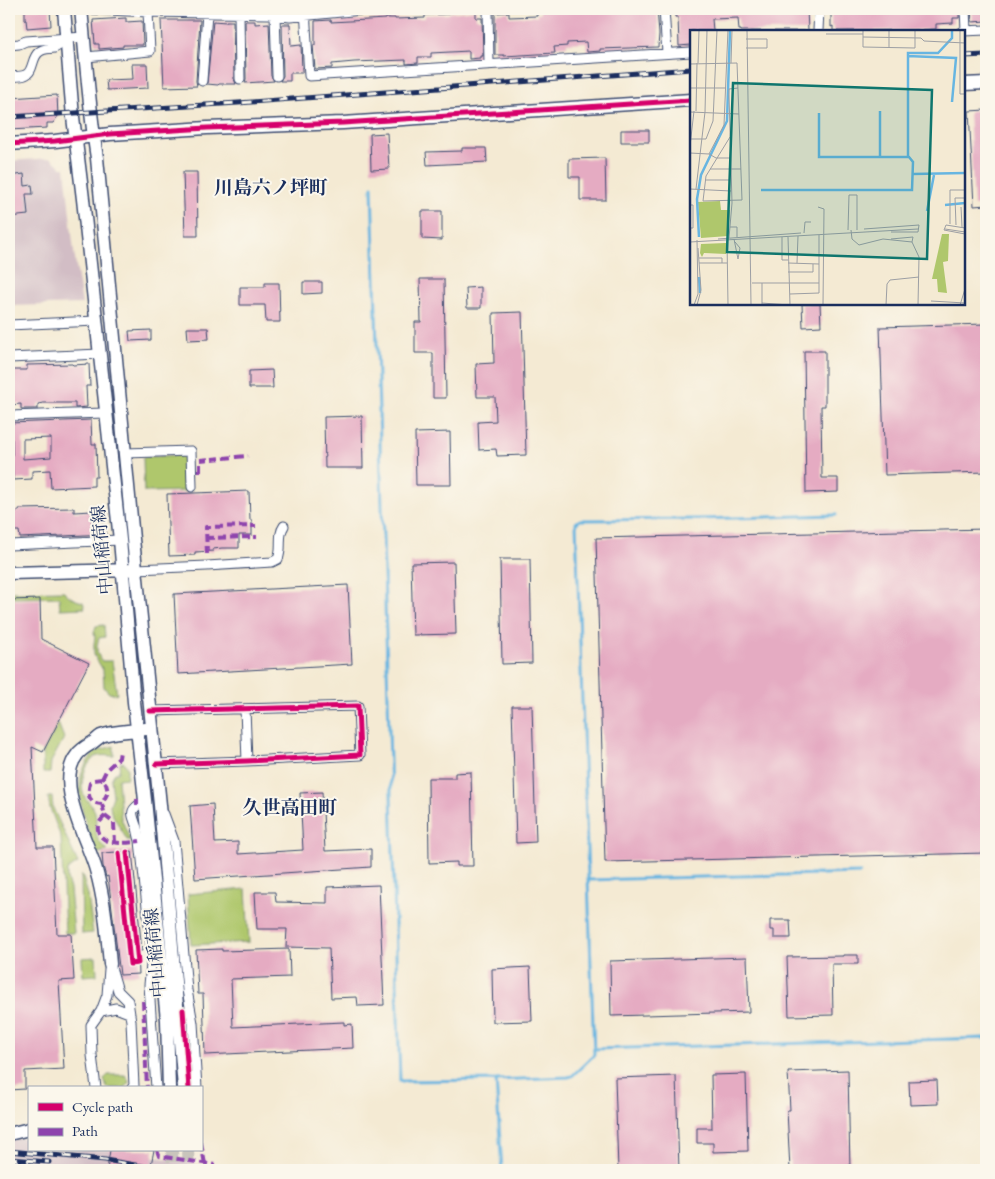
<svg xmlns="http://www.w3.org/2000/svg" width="995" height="1179" font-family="'EB Garamond','Noto Serif JP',serif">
  <rect width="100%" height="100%" fill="#fbf7ec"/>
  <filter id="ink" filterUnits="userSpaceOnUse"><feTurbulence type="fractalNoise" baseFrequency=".02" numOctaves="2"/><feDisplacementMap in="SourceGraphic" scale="10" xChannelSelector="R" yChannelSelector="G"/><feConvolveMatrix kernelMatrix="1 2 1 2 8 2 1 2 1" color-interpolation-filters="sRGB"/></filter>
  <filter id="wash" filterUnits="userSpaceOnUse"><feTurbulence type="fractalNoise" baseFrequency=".0096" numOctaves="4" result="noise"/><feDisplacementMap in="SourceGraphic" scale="20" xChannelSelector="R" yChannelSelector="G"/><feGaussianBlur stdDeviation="1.12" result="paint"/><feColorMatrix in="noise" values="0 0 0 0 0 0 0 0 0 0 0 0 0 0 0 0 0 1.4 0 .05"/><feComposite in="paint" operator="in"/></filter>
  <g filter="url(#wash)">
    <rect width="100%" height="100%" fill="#f4ead3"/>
    <path fill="#d2bdc5" d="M51 158 61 167V168H65L74 252 82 304 9 306V161Z
      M9 1138H29V1150H116L228 1170H9Z"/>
    <path fill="#afc76c" stroke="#657b65" d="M181 455 187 461 188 491 144 492 143 457Z
      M64 591C70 598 75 600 83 602L85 608 60 609 59 597 9 598V592Z
      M104 625 105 637 99 638C96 647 96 654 102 661H112L117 694 109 693 104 687 103 670 94 655V644L95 637 94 633 96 626Z
      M58 723 64 738 51 762 50 773H43V752Z
      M114 746V756C109 756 103 755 98 756 86 760 80 781 83 793 85 800 93 805 95 812 98 829 91 838 108 850L96 854C87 826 69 787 88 761 90 758 93 753 95 752 100 749 108 748 114 746Z
      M124 762 127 768V778L118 779 121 818 130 840H127L111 812 110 805 113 796 111 780 114 774 119 771 120 763Z
      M48 797H52L53 808 78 863 67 870V879L70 889 74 933H65L61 838 50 808Z
      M81 875H82L88 895 93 933 82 934Z
      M246 889 249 942 191 945 188 894Z
      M96 957 97 975 83 976 82 958Z
      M108 1075H125L128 1079 129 1082 125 1088H107L104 1079Z"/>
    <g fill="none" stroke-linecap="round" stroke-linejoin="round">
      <path stroke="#67b5e1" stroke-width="3" d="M372 187 400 1081 496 1080 568 1077 572 1076 594 1055 576 523 580 520 698 519 836 515
        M588 880 860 873
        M594 1049 986 1038
        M496 1080 502 1170"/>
    </g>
    <g id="blocks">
      <path fill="#e5abc2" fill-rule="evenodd" d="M26 9H50L51 26 27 28 26 20H25V10Z
        M540 9H572V11L605 10V9H657L659 34 658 47 600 49V51L587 52 586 42 567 43V46L554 47 555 53 504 56V55H495V13L509 12V17L537 16V13H540Z
        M675 9H807L808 31H741V30H739L738 18 712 19 713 31H691V45L679 46 678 17H675Z
        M876 9H911V10L959 9V18H953V23L936 24V29L912 30 833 31V26L831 27V12H847V13L876 12Z
        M971 9H986V21L972 22Z
        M476 10V18H482L483 56H480V58L469 59V51L431 53V57H418V63L406 64V60L354 62 332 64V68L315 69 313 45H315V21L331 20V22L386 19V18H395V19L425 18V15L449 14V13Z
        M126 18V22L142 21 143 45H123V47L99 49V44H95L93 20Z
        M161 20H200L196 81 197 86 164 87Z
        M213 21 226 22V21H233L234 79 236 84H219L218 85 207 84Z
        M245 21H255V24L269 23 271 76 274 81 245 83 246 79Z
        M282 24H290L291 46 301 45 302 71V73H290V81H280L283 76Z
        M132 64H147L148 88 107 90 106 80 133 79Z
        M57 95 58 116 53 123H47V128L9 130V98Z
        M986 110V205L974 206 969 111Z
        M621 130H649V142H621Z
        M387 133 389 169 371 170 370 134Z
        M462 148H486L487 162 427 165 426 152 462 151Z
        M605 158 606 200H580V177H569V159Z
        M183 172H197L198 236H185Z
        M24 174 25 186 32 185 33 194H26L28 215 9 217V176Z
        M422 211H442V240L422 239Z
        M420 279H444L446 398H433V353H415V322H421Z
        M303 282H322V293L303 294Z
        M265 283H279L280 322H266L265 305H240V287H265Z
        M481 287V308H467L466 288Z
        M802 304H820L821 326 803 327Z
        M522 312 526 455 497 456 496 449 479 450 478 422 496 421 495 397H477L476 364 494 363 493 313Z
        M986 324V472L885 475 880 327Z
        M187 328H208L209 339 188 340Z
        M151 330V340L130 341 129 331Z
        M804 351H825V406H821L822 478H838V492L806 493Z
        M72 364 73 365 89 364 90 386H86L87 407 75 408V403H43L38 404V409H21V404L9 405V370H27V365Z
        M272 370 273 388H249V371Z
        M362 416 363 468H325L324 417Z
        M91 420 92 444H96L97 477H94V486L51 488 50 470 32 471V479L13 480 12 439 9 440V423ZM51 438V457L23 459V439Z
        M450 432 451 485H416L415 433Z
        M249 491 250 520H252V535H239V548H222L213 549V551L195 552V555L169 556 167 494Z
        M74 508V512L92 511V525H106V534L20 538 19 531H9V512L19 511V509Z
        M986 529V853L605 862 596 538Z
        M500 559H530L532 663 502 664Z
        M454 562 456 634 413 635 411 563Z
        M348 585 352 664 178 674 174 594Z
        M40 599 41 639 89 663 43 752 32 747 37 847H53L57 934H71L74 980 59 981 64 1069 25 1071V1089L9 1090V600Z
        M512 706H532L536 842 516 843Z
        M471 772 473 866H457V862L429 863 428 778H455V773Z
        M322 792 325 851 371 849V867L195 879 190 806 213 804 215 843 238 842V854L303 850 300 793Z
        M132 851 142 951H138L139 974 120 975 108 876 106 877 103 866 102 853Z
        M379 885 384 1005 358 1006 357 997 331 998 329 948 286 947 287 929H257L255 892H275L276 902 327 903V887Z
        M770 920H790L791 938H774V930H770Z
        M222 949V951L289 949 290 977 231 979 233 1027 344 1022V1025L352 1024 353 1048 205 1055 203 994H198L196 950Z
        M843 955H858V964H832L833 1015 789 1016 787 957 843 956Z
        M747 957 749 1012 611 1016 610 961Z
        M530 967 532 1021 493 1022 492 969Z
        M848 1070 850 1170H790L787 1110H790L788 1072Z
        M746 1074 748 1151 713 1152V1143H697V1128H712L711 1075Z
        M676 1076 679 1170H618L615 1078Z
        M937 1080 938 1104 910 1105 909 1081Z
        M110 1150H154L150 1170H107Z"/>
    </g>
  </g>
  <g filter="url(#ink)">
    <use href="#blocks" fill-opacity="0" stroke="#3c4b70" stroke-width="1"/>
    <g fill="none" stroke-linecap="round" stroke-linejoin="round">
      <path stroke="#c9c5bc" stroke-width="12" stroke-dasharray="12 6" stroke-linecap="butt" d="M172 1150 173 1170
        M188 1150 189 1170"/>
      <g stroke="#3c4b70" stroke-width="11">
        <path id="street" d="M87 9 148 12 270 14 290 17 372 9
          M305 9 309 76 691 52
          M488 9 489 64
          M664 9 667 53
          M965 9 966 31
          M239 13 240 79
          M275 15 277 76
          M818 31 819 9
          M963 31 986 30
          M9 45 19 44 26 41 84 37
          M86 57 150 51 148 12
          M9 77C13 76 20 77 25 75 34 72 31 58 39 52 44 48 49 49 54 48 59 47 63 41 66 38
          M202 81 207 13
          M9 325 96 321
          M9 358 100 354
          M9 416 105 413
          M125 453 191 451 192 487
          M9 545 120 540
          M136 569 207 566 272 562 278 559C283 547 277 536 284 526
          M245 709 247 761
          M150 711 358 706 360 755 247 761 156 764
          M145 800C129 811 131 811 137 828 138 832 139 837 140 841L152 954 149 985 156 1088
          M164 814 174 841 187 990 193 1023 197 1088
          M110 964 118 991 128 1001 131 1021 134 1086 132 1088
          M101 1011 116 1008 129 1013
          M96 1088 92 1055 91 1025 101 1011 107 995 109 969"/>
      </g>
      <g stroke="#3c4b70" stroke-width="15">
        <path id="secondary" d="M64 9 73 117 83 199 120 540 134 702 145 800 167 1020 169 1088
          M81 9C86 58 89 108 97 158L133 539 160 805 184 1088
          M964 84 986 83
          M9 144 55 141 110 134 207 128 343 123 691 100
          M9 573 128 570
          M110 964C107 933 105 901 96 870 88 841 54 783 77 755 80 750 87 746 92 743 95 741 98 738 101 736 113 731 132 731 146 729
          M9 1134 29 1129"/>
      </g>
      <use href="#street" stroke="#fff" stroke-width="9"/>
      <use href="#secondary" stroke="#fff" stroke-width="12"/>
      <g stroke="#1b2f5e" stroke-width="5">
        <path id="rail" d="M964 56 986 55
          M9 117 238 103 691 69
          M9 1151 105 1160 165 1170
          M9 1159 49 1162"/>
      </g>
      <use href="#rail" stroke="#fbf7ec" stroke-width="3" stroke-dasharray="9" stroke-linecap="butt"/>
      <path stroke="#8e44ad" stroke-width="4" stroke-dasharray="8 4" stroke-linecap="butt" d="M200 472V460L248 456
        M206 538 257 537
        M207 554 206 527 256 526
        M102 779 94 780 90 783C87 795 88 803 102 804
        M137 799V805
        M105 816C101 820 97 824 98 830 101 847 128 843 140 841
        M115 843 114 823 105 816 102 804 108 792 106 784 102 779 107 769 119 758 120 751
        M143 1001 147 1088
        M201 1143 205 1164
        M157 1150 159 1156 215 1165"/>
      <g stroke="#fbf7ec" stroke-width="8">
        <path id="cycleway" d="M9 144 55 141 110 134 207 128 343 123 691 100
          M150 711 358 706 360 755 247 761 156 764
          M119 853 130 964 138 963 127 852
          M183 1010 189 1088"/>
      </g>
      <use href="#cycleway" stroke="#d6006c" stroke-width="5"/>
    </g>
  </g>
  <g text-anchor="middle" stroke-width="4" stroke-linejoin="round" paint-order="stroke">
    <g font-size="18" fill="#1b2f5e" stroke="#fbf7ec">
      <text transform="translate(102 550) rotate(-95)" y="6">中山稲荷線</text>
      <text transform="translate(155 953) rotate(-95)" y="6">中山稲荷線</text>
    </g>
    <g font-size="19" font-weight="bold" fill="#1b2f5e" stroke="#fbf7ec">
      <text x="271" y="194">川島六ノ坪町</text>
      <text x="290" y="814">久世高田町</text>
    </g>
  </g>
  <g transform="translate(690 30)">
    <rect width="275" height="275" fill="#f4ead3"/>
    <path d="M30 171 31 180H40L38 206 11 208 8 172ZM252 204H259L258 231 253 232 257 263 248 262 247 249H242ZM36 213V224L14 223 12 227 10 223 11 214Z" fill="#afc76c"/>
    <path fill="none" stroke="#67b5e1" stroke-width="2.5" d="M218 26V23H248L262 8V0M190 127V81M218 127V26L266 28 262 72M223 144 275 143M71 160H222L223 132 219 127H129V83M255 175 275 173M237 181 244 145M9 207 7 169 11 145 37 91 40 0M9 247 10 263"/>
    <path fill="none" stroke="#9d9fa4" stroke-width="1" d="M57 0 61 275M173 0V17L225 18V0M270 0V64H275M136 4H173M173 7 231 8 234 11 275 13M199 17V0M56 18H77V9H56M8 33 9 0M41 33 42 0M0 34 47 33 52 170 13 171 16 146 40 107M0 58H36M6 81 7 33M0 82 49 84M0 109H16L23 91 27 0M0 116 4 81M0 123 19 124 34 95 38 0M19 124 26 128H40M20 139H51M15 150H40M0 159 41 161M6 159 15 82 17 0M0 175H3V198H0M128 177 134 179 133 275M271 177 272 197M260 194V160H275M266 195 265 168H275M40 197H47V207M275 198 256 195 254 200 275 204M174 199 229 195 228 202H201M255 199 275 202M158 200 159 165H167V200M161 200 162 209 169 215 193 209 222 212 223 207 201 209M114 203 115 192H121M92 207V230H98M98 207 100 275M39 208 42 173 39 65V59L48 58M28 209 111 203M44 209 48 229M37 211 38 275M0 212 228 199M45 212 50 218 48 229M222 212 229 227 228 275M9 228H32V233M9 233H37M98 233 129 234M107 233 108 206M98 242H123V234M62 253H129M100 264 129 263V205M241 271 275 273M72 273 99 275M72 274V253M4 275 8 264 7 210M7 275 11 260 8 218M196 275 197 254 200 250 229 247M270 275 275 259"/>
    <path fill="#0f766e" fill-opacity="0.15" stroke="#0f766e" stroke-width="2.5" d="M43 53 242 60 237 229 37 222Z"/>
    <rect width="275" height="275" fill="none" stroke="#1b2f5e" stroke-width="2.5"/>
  </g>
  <rect width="995" height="1179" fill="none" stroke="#fbf7ec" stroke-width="30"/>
  <rect x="28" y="1086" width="175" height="65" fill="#fbf7ec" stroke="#a1a7b3"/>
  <rect x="38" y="1103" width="25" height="8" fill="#d6006c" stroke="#a1a7b3"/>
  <text x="72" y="1112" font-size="15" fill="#1b2f5e">Cycle path</text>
  <rect x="38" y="1128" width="25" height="8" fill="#8e44ad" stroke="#a1a7b3"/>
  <text x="72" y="1136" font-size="15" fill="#1b2f5e">Path</text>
</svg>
